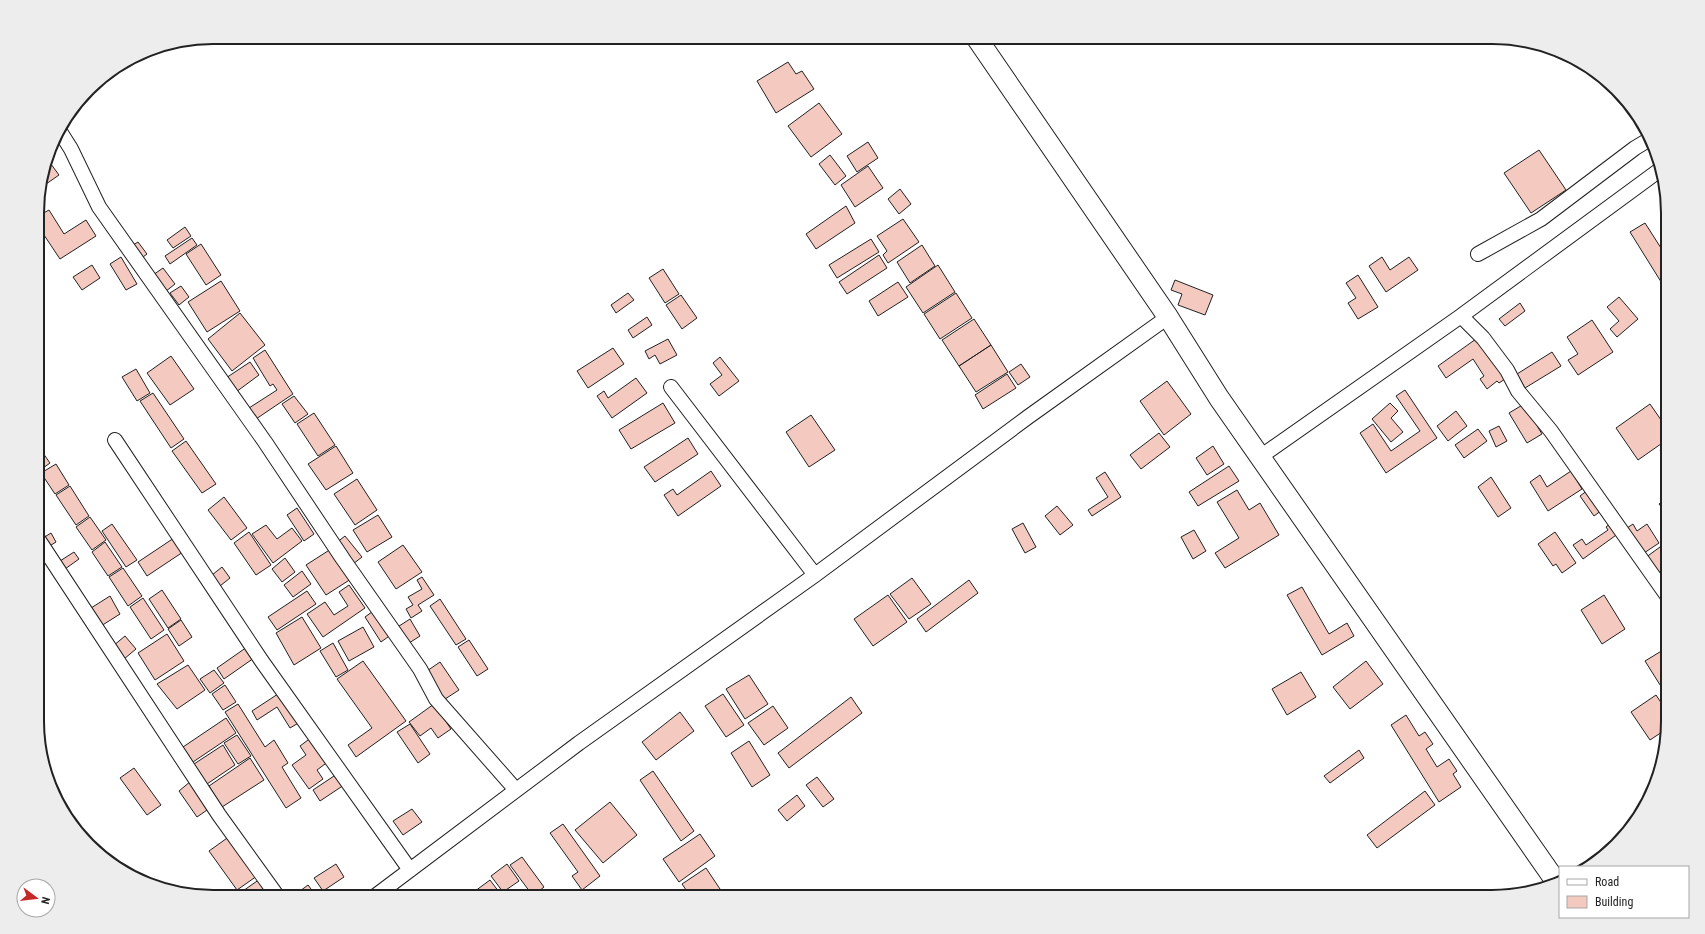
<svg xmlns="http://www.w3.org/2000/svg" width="1705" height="934" font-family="'Roboto Condensed',sans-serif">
  <rect width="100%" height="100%" fill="#fff"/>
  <path fill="#f3c9c0" stroke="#222" d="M788 62 796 74 802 71 814 89 776 113 757 81Z
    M819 103 842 134 811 157 788 126Z
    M868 142 878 158 857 172 847 156Z
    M1539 150 1566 190 1531 213 1504 173Z
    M830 155 846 176 835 185 819 164Z
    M48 160 59 175 39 189 47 161Z
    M868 166 883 188 855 207 841 185Z
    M900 189 911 204 899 214 888 199Z
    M846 206 855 223 816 249 806 234Z
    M49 210 64 234 86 220 96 236 60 259 38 226V216Z
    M903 219 919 242 888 263 883 255 887 251 877 236Z
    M1645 223 1668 259V293L1630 232Z
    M185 227 191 236 173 248 167 240Z
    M192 238 197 245 170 264 165 256Z
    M871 239 879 252 837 278 829 265Z
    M138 242 147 254 139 260 130 247Z
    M201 244 221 275 206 285 186 254Z
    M922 245 935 266 910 283 897 262Z
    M879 255 887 268 847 294 839 282Z
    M121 257 137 284 126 290 110 264Z
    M1382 257 1390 270 1409 257 1418 270 1386 292 1369 266Z
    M92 265 100 278 82 290 73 277Z
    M938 265 955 292 923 313 906 287Z
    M163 268 175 284 165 292 153 275Z
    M663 269 679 294 665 303 649 278Z
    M1358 275 1378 307 1358 319 1348 303 1356 298 1346 283Z
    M1175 280 1213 295 1205 315 1178 305 1182 294 1171 290Z
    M221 281 240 311 207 332 188 302Z
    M898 282 908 297 878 316 869 301Z
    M181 286 189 297 179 305 170 293Z
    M628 293 634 300 616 313 611 305Z
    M956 293 972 318 940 339 924 314Z
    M681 295 697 318 682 329 666 305Z
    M1619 297 1638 319 1617 337 1610 329 1619 321 1607 307Z
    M1520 303 1525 311 1505 326 1499 319Z
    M240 313 265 345 232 371 208 339Z
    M647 317 652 325 633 338 628 330Z
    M974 319 991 345 959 366 942 340Z
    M1592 320 1613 352 1578 375 1568 360 1578 354 1567 337Z
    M668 339 677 355 660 364 655 355 649 359 645 351Z
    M1476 339 1505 379 1499 383 1497 381 1487 389 1480 379 1484 376 1473 359 1446 378 1438 366Z
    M991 345 1008 372 976 392 959 366Z
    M613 348 624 364 588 388 577 371Z
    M265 350 293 394 256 419 249 408 277 390 273 384 270 386 253 358Z
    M1552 352 1561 366 1525 388 1517 374Z
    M171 356 194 389 170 405 147 373Z
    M720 357 739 381 719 396 710 384 722 375 713 363Z
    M250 362 259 375 236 392 226 378Z
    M1021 364 1030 377 1018 385 1009 372Z
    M136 369 150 393 137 401 122 377Z
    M1007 374 1016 388 983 409 975 395Z
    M636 378 647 393 612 418 597 396 604 391 608 398Z
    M1167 381 1191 414 1164 435 1140 401Z
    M1405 390 1437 438 1386 473 1360 433 1373 424 1391 451 1420 431 1396 396Z
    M153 393 184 439 171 448 140 401Z
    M294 396 308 414 295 423 282 404Z
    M663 403 675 423 631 449 619 430Z
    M1390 403 1398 411 1391 418 1403 432 1391 442 1372 419Z
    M1524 404 1542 434 1527 443 1509 413Z
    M1650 404 1668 430V439L1638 460 1616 428Z
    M1456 411 1467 426 1448 441 1437 426Z
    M314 413 335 445 318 456 297 424Z
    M811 415 835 450 809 467 786 432Z
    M1499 426 1507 441 1496 447 1489 431Z
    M1478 429 1487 441 1464 458 1455 445Z
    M1159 433 1170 447 1141 469 1130 455Z
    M688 438 698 454 655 482 644 467Z
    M186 441 216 484 202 493 172 451Z
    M1668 445V462L1660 450Z
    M38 446 50 463 39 471 38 470Z
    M336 446 353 473 326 490 308 464Z
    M1213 446 1224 464 1207 475 1196 458Z
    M56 464 69 485 55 494 41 473Z
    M1229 466 1239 481 1198 506 1189 492Z
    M711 471 721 486 678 516 664 495 673 489 677 495Z
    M1571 471 1582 489 1548 511 1530 482 1540 475 1547 487Z
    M1105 472 1121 497 1092 516 1088 510 1108 497 1096 478Z
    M1491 477 1511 508 1498 517 1478 487Z
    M357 479 377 510 355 525 334 494Z
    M70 486 89 516 76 525 56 495Z
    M1237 490 1249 510 1260 503 1279 535 1225 568 1215 553 1239 538 1217 502Z
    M1588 490 1602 510 1594 516 1580 496Z
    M224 497 247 528 231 540 208 510Z
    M1668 497V515L1659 504Z
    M1057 506 1073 525 1060 535 1045 516Z
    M297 508 314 534 304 541 287 515Z
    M378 515 392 537 367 552 353 530Z
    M90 517 106 540 92 550 76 527Z
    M1612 522 1619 533 1583 559 1573 545 1582 539 1586 545 1608 530 1606 527Z
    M1023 523 1036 547 1025 553 1012 529Z
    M112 524 137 560 126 567 102 531Z
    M1633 524 1637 531 1647 524 1659 543 1644 553 1627 528Z
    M266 525 277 539 292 528 302 541 273 563 252 534Z
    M1194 530 1206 551 1193 559 1181 537Z
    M249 532 271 565 256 575 234 543Z
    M1555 532 1576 563 1562 573 1556 564 1553 566 1538 544Z
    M51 533 56 542 48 547 43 538Z
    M345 536 362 557 353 564 336 543Z
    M174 538 183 552 147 576 138 562Z
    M105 542 122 567 108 576 92 552Z
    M403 545 422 572 396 589 378 562Z
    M1660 547 1668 558V581L1664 585 1645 558Z
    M331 549 351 579 326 595 306 565Z
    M74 552 79 559 65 569 60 561Z
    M285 558 295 572 282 582 272 569Z
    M222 567 230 578 220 586 212 575Z
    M123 568 142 596 128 606 109 577Z
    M302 571 311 584 293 597 284 585Z
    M422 577 434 595 418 605 422 611 411 618 406 609 413 605 408 597 422 589 417 580Z
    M912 578 931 604 909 619 890 594Z
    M969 580 978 593 926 632 917 619Z
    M349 585 365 608 323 637 307 614 325 602 334 615 348 606 339 592Z
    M1302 587 1329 634 1347 623 1354 636 1322 655 1287 595Z
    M162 590 181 619 168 628 149 599Z
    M307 591 316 604 277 630 268 617Z
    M888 595 907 622 873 646 854 619Z
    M1604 595 1625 629 1602 644 1581 610Z
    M110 596 120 614 101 626 91 608Z
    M143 598 164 630 151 639 130 607Z
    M440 599 466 639 456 645 430 606Z
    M376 609 392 634 381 642 365 617Z
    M302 617 321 648 294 665 276 633Z
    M410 619 420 636 406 645 396 628Z
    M181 620 192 637 179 646 168 629Z
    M363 627 374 647 349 661 338 641Z
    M167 634 184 661 155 680 138 653Z
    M125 636 136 649 124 659 113 646Z
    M469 640 488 669 477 676 458 647Z
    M333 643 348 670 336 677 320 651Z
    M247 647 254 658 224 679 217 668Z
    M1668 647V685L1662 688 1645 661Z
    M363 661 406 721 356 757 348 745 372 728 337 679Z
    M1366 661 1383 684 1350 709 1333 687Z
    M440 662 459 690 442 701 424 673Z
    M188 665 205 690 177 709 157 684Z
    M214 670 224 683 210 693 200 679Z
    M1301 672 1316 697 1287 715 1272 689Z
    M749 675 768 704 745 719 726 689Z
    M225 685 236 702 223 710 212 694Z
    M281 692 300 722 290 728 277 707 257 720 252 711Z
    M723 694 744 725 726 737 705 706Z
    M1656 695 1668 713V728L1650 740 1631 712Z
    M851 697 862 713 789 768 778 753Z
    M238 704 265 747 274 740 288 763 282 767 301 798 286 808 225 712Z
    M434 704 451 729 438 738 431 728 420 736 409 722Z
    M773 706 788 728 764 745 748 723Z
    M680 712 694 731 656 760 642 742Z
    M1406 715 1419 736 1425 732 1433 744 1426 749 1437 767 1449 759 1457 771 1453 774 1461 787 1439 802 1391 725Z
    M226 718 236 733 193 762 183 747Z
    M410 724 430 754 418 763 397 732Z
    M237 735 251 756 238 764 224 743Z
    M312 737 329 761 317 770 323 779 309 789 292 765 306 755 300 746Z
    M749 741 770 775 752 787 731 753Z
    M223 745 235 765 207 784 194 764Z
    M1359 750 1364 758 1330 783 1324 776Z
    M250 758 264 780 222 807 209 786Z
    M134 768 161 805 147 815 120 778Z
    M653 771 694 831 681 841 640 780Z
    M337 774 344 785 320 801 313 790Z
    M817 777 834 799 823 807 806 785Z
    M191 781 210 808 197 817 179 791Z
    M1425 791 1435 805 1377 848 1367 835Z
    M797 795 805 806 787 821 778 810Z
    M610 802 637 835 603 863 575 830Z
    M412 809 422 822 403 835 393 821Z
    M563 824 600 876 582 890 572 876 578 872 550 833Z
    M700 834 715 856 679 882 663 859Z
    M230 836 257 876 237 890 209 851Z
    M522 857 544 887 533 896 510 865Z
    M336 864 344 877 323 891 314 878Z
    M507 864 519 881 503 892 491 876Z
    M706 868 720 889 707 897H691L682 884Z
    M260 879 274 897H243L240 893Z
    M490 880 499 892 493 897H467Z
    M308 885 317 897H292Z"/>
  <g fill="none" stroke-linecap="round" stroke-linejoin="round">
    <g stroke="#222" stroke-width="16">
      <path id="street" d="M59 130 71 149 99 207 265 442 343 559 420 669 436 699 516 790
        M1478 254 1541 219 1635 148 1650 139
        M1461 316 1483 338 1507 370 1518 391 1551 431 1668 597
        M671 387 815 575
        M115 440 261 660 410 870
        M1260 457 1461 316 1661 169
        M38 539 219 815 278 897
        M374 897 579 743 815 575 1028 417 1168 317"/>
    </g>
    <g stroke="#222" stroke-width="22">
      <path id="secondary" d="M976 37 1168 317 1219 398 1557 883"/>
    </g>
    <use href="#street" stroke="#fff" stroke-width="14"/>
    <use href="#secondary" stroke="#fff" stroke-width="20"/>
  </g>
  <path d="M0 0H1705V934H0ZM213 44H1492A169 169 0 0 1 1661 213V721A169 169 0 0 1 1492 890H213A169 169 0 0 1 44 721V213A169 169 0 0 1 213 44Z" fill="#ededed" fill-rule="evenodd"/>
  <path fill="none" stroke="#222" stroke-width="2" d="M213 44H1492A169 169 0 0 1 1661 213V721A169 169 0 0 1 1492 890H213A169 169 0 0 1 44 721V213A169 169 0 0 1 213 44Z"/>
  <rect x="1559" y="866" width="130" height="52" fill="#ffffff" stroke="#a7a7a7"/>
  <rect x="1567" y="879" width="20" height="6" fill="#ffffff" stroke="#a7a7a7"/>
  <text x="1595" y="886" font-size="12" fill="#222222">Road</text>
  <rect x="1567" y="896" width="20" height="12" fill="#f3c9c0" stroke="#a7a7a7"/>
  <text x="1595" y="906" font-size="12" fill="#222222">Building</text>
  <g transform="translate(36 898) rotate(105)"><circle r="19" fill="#ffffff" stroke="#a7a7a7"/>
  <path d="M0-3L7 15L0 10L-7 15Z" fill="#c62828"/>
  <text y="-6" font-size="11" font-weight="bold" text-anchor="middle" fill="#222222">N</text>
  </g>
</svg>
